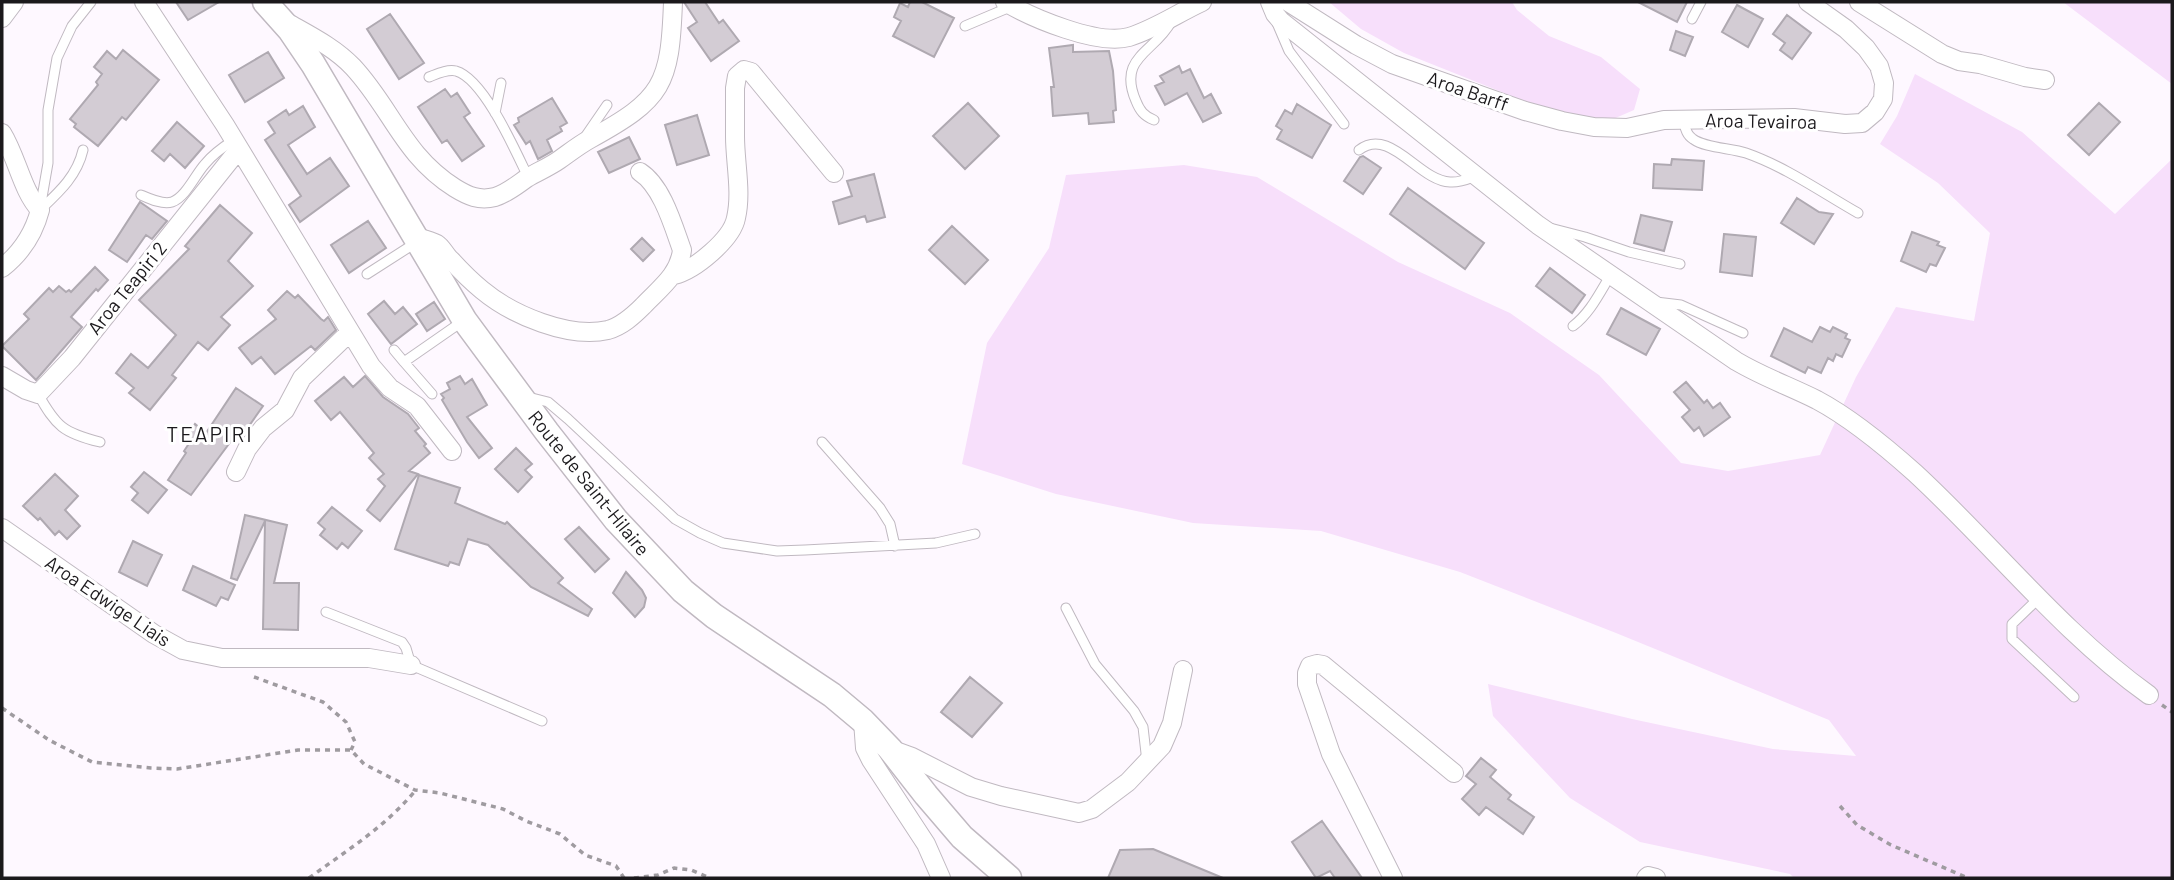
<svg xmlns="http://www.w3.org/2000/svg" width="2174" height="880" font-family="Barlow,sans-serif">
  <rect width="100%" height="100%" fill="#fef8ff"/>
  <path fill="#f7dffb" d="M1329 2H1512L1517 10 1549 36 1601 57 1640 89 1634 110 1604 123 1549 111 1404 53 1361 29Z
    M2063 2H2172V84Z
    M1915 74 2022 132 2115 214 2172 159V878H1794L1790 874 1640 842 1570 798 1493 716 1488 684 1632 719 1773 749 1856 756 1829 720 1616 633 1460 572 1321 531 1193 523 1056 494 962 464 987 343 1049 248 1066 175 1184 165 1257 177 1398 262 1510 313 1599 375 1681 463 1728 471 1820 455 1856 377 1896 307 1974 321 1990 233 1938 183 1880 144 1897 116Z"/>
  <path fill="#d3ccd4" stroke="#afa9b1" stroke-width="2" d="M176 2H219L188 20Z
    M684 2H705L719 23 723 20 739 41 711 61 688 28 697 22Z
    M910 2H922L954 18 934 57 893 36 901 21 894 17 900 3 908 7Z
    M1638 2H1687L1677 22Z
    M1737 5 1763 19 1748 47 1722 32Z
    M390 14 424 63 399 79 367 29Z
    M1787 15 1811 33 1792 59 1780 50 1785 43 1773 34Z
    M1676 31 1693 37 1685 56 1670 50Z
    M1073 45V52L1109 51 1113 71 1116 110 1113 111 1114 122 1089 124 1088 113 1053 116 1051 87H1054L1049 48Z
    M123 50 159 80 126 120 122 117 98 146 74 127 76 124 70 119 98 85 96 82 102 74 94 67 107 51 116 59Z
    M268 52 284 78 245 102 229 75Z
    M1179 66 1182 73 1190 69 1204 98 1211 94 1221 113 1203 122 1187 93 1165 105 1155 86 1164 82 1160 76Z
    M445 89 451 97 457 93 470 113 464 117 484 146 462 161 447 140 442 143 418 107Z
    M552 98 567 123 560 127 562 131 547 140 552 151 538 159 530 141 526 144 514 125 519 122 518 118Z
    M968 103 999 136 965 169 933 136Z
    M2099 103 2120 122 2089 155 2068 135Z
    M1297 104 1331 125 1312 158 1277 139 1282 130 1276 126 1285 110 1292 114Z
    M303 106 315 127 288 145 307 174 330 158 349 186 300 222 289 205 301 196 265 140 275 133 268 122 286 110 289 115Z
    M697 115 709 155 677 165 665 125Z
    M177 122 204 146 185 168 170 154 164 161 152 151Z
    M629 137 640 159 609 173 598 152Z
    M1363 156 1381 168 1363 194 1344 181 1360 157Z
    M1672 159 1704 161 1702 190 1653 188 1654 164 1671 165Z
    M874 174 885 217 867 222 865 216 839 224 833 202 852 196 847 181Z
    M1408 188 1484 243 1465 269 1390 214Z
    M1797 198 1819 212 1833 214 1814 244 1781 223Z
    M140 202 167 221 152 239 146 235 127 262 109 250Z
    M220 205 252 233 228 261 253 286 221 317 230 325 208 350 198 342 172 375 176 378 150 410 129 393 134 388 116 373 131 354 148 368 176 335 139 300 189 249 185 246Z
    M1641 215 1672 222 1664 251 1634 243Z
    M368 221 386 248 349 273 331 245Z
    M952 226 988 260 965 284 929 250Z
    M1912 232 1939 242 1937 245 1945 248 1936 266 1930 264 1926 272 1901 261Z
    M1724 234 1756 237 1752 276 1720 272Z
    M642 238 654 250 643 261 631 249Z
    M95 267 108 280 98 291 96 289 71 317 82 327 36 380 2 346 29 319 24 314 49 288 53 292 59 286 66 292 69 290 71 292Z
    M1550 268 1585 295 1572 313 1536 286Z
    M287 291 295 298 298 295 321 319 324 321 328 317 336 330 315 350 311 346 275 374 261 357 252 364 239 348 276 319 268 310Z
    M384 301 395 314 403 307 417 324 391 344 368 314Z
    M434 302 445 319 427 331 416 314Z
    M1621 308 1660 329 1646 355 1607 334Z
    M1820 327 1830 332 1833 327 1847 334 1845 338 1850 340 1842 357 1836 354 1833 361 1828 358 1821 373 1808 367 1805 373 1771 356 1784 328 1812 342Z
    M365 376 383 397 408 414 419 428 415 431 426 444 424 446 430 453 409 471 418 474 380 521 367 510 385 486 378 479 384 474 369 458 374 453 340 412 331 420 315 401 344 377 353 387Z
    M460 376 465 384 472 379 487 405 467 417 492 448 479 458 467 442 442 400 444 398 441 394 450 389 447 383Z
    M1686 382 1704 403 1707 400 1713 408 1720 403 1730 417 1704 436 1699 427 1694 431 1682 417 1690 410 1674 392Z
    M236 388 263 406 242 436 237 433 191 495 168 480 186 453 184 451 188 445 182 440 195 424 206 433Z
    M516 448 532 464 525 470 532 477 518 492 495 469Z
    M144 472 167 490 148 513 132 500 138 493 131 487Z
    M55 474 78 496 65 510 80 526 67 539 59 531 55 535 40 518 38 520 23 506Z
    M419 475 460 488 455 503 505 524 507 522 563 578 558 583 592 609 588 616 531 587 488 545 468 539 459 565 450 562 448 566 395 549Z
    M332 507 362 531 348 548 342 543 337 549 320 535 325 529 318 523Z
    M245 515 287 525 274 583H299L298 630 263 629 265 521 237 580 231 578Z
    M579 527 609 559 595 572 565 539Z
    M133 541 162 555 147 586 119 572Z
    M193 566 235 585 228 600 221 597 216 606 183 590Z
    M626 572 642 590 646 598 644 607 635 617 613 593Z
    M970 677 1002 703 972 737 941 712Z
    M1481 758 1496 770 1490 777 1511 795 1508 799 1534 817 1523 834 1486 807 1479 815 1462 799 1476 784 1466 776Z
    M1322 821 1362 878H1335L1330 871 1316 878 1292 842Z
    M1153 849 1223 878H1108L1120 850Z"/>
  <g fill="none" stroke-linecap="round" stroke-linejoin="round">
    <g stroke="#c0b9c1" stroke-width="11">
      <path id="lane" d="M1692 19 1701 2
        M1277 23 1289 51 1344 124
        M965 26 1010 7
        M429 77C437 74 447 69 456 71 484 79 516 152 528 177
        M495 113 501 83
        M1154 120C1144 116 1140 111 1136 101 1117 57 1154 53 1171 22
        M1683 120C1685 127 1686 135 1693 139 1705 148 1731 148 1746 153 1786 167 1821 192 1858 213
        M585 137 607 105
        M1359 150C1390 126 1419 181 1450 182 1459 183 1468 179 1476 176
        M141 195C150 199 163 205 172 202 186 197 195 175 205 164 213 154 223 147 234 140
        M40 209 48 163V110L57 58 72 26 91 2
        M40 210C59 192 77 176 83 150
        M1550 228 1585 237 1629 252 1680 264
        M367 274 417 242
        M1656 302 1681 305 1743 333
        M1573 326C1590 313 1599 294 1610 276
        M394 350 404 362 463 321
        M404 362 432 394
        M38 394C56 426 63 433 100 442
        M528 397 548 402 568 419 675 519 700 533 723 543 777 551 805 550 936 543 975 534
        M822 442 880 508 890 524 895 546
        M2038 599 2012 624V639L2074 697
        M1066 608 1095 664 1134 711 1143 727 1147 762
        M326 612 402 642 406 648 411 665 542 721"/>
    </g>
    <g stroke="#c0b9c1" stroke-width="20">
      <path id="street" d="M144 2 225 125 371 366 390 388 417 406 452 451
        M1005 2C1032 18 1098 46 1129 37 1155 29 1178 13 1202 2
        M1270 2 1275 14 1281 21 1538 225 1736 361C1763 377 1789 386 1817 400 1849 417 1887 448 1915 473 1994 546 2061 632 2149 695
        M1288 2 1356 45 1392 64 1525 111 1562 121 1594 127 1627 128 1664 120 1794 118 1845 124 1862 123 1875 112 1883 99 1884 83 1879 66 1866 48 1846 29 1808 2
        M1859 2 1942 54 1959 61 1980 64 2025 77 2045 80
        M2 18 14 2
        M288 23C311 36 335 48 353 67 392 109 403 155 455 188 468 196 479 201 495 197 506 194 517 185 527 178 537 172 549 167 559 160 569 153 579 145 590 139 663 99 670 85 673 2
        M2 133C17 157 22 191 40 210 34 233 21 253 2 268
        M416 237C423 239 431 241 437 244 442 247 446 256 451 260 461 271 471 281 482 290 512 315 569 339 608 330 622 326 633 316 643 306 660 288 679 275 682 250 673 225 662 186 640 172
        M674 275C695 270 732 239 736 218 742 192 735 163 735 136 735 120 735 104 735 88L737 76 744 70 751 72 834 173
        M2 376 26 390 38 394 72 358 239 149
        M236 472 247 449 263 428 285 410 302 378 350 332
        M2 528 154 634 183 650 222 658H369L411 665
        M863 721 865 748 871 760 926 844 941 878
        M890 749 912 757 971 787 1001 796 1079 813 1092 809 1128 782 1162 746 1172 723 1183 670
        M1393 878 1331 754 1307 684V673L1310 666 1317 664 1323 665 1454 773
        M1646 878 1648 876 1656 878"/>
    </g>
    <g stroke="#c0b9c1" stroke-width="27">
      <path id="secondary" d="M265 2 290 30 313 64 465 321 547 432 616 520 683 591 714 616 832 695 863 721 890 749 926 795 962 837 1009 878"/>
    </g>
    <path stroke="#9f9ba0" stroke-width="3.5" stroke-dasharray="5 5" stroke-linecap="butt" d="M254 677 323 702 346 722 355 742 351 750
      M2162 705 2172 712
      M2 708 49 740 92 762 151 768 177 769 298 750H351L364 764 415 790 440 793 503 809 526 821 560 834 585 855 616 866 624 878
      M1840 806 1857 825 1891 845 1968 878
      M309 878C346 851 385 827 415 791
      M634 878 658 875 674 868 691 870 710 878"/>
    <use href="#lane" stroke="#fff" stroke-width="9"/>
    <use href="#street" stroke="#fff" stroke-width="18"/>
    <use href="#secondary" stroke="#fff" stroke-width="24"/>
  </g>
  <g text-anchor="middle" stroke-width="6" stroke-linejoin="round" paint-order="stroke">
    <g font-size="19" fill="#1b191c" stroke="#fff">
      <text transform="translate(1468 91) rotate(19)" y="7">Aroa Barff</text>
      <text transform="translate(1761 121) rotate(1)" y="7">Aroa Tevairoa</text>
      <text transform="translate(127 288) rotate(-51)" y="7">Aroa Teapiri 2</text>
      <text transform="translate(589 483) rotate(51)" y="7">Route de Saint-Hilaire</text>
      <text transform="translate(108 601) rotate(34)" y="7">Aroa Edwige Liais</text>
    </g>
    <g font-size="21" letter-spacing="2" fill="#1b191c" stroke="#fff">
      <text x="210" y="442">TEAPIRI</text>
    </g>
  </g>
  <rect width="2174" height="880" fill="none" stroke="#1b191c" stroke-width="7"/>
</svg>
